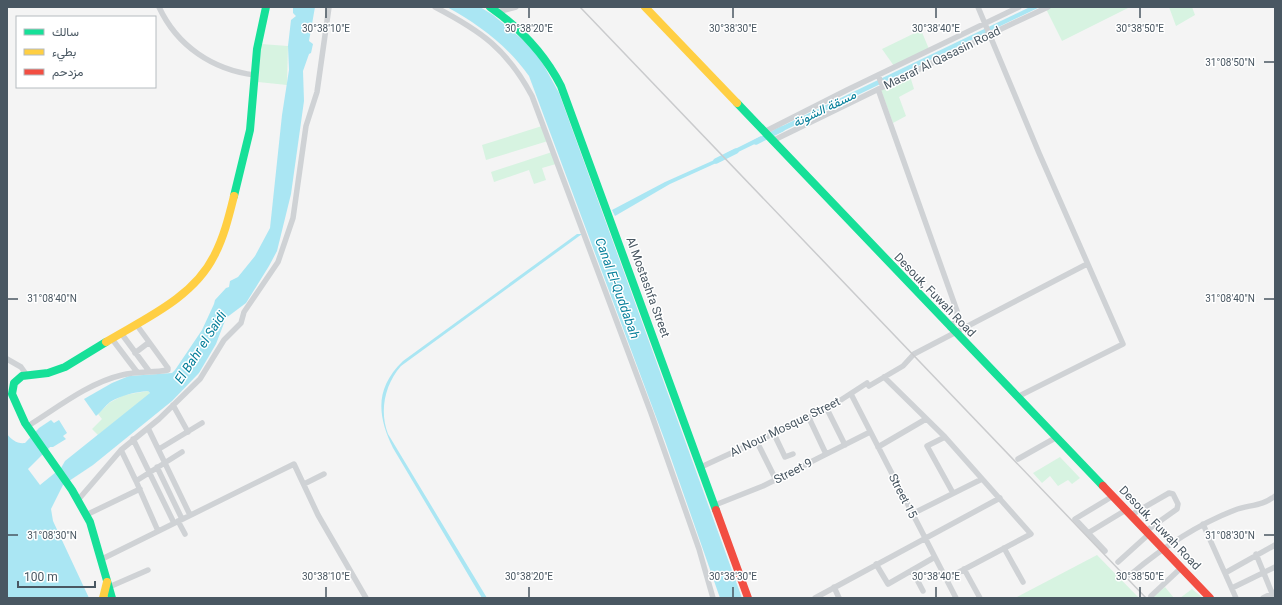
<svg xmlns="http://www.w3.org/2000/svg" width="1282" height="605" font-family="Roboto,Vazirmatn,sans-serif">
  <rect width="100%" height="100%" fill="#f4f4f4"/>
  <path fill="#d7f3e1" d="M1051 7H1130L1062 41 1046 9Z
    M1169 7H1192L1195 15 1176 26Z
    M921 30 929 49 894 66 882 49Z
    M261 44 288 46 287 85 258 82Z
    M910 76 914 89 899 97 906 116 893 123 881 90Z
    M542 126 548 141 486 160 482 145Z
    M552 152 556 164 542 168 546 180 534 184 529 170 494 182 491 172Z
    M148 391 150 393 149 395 98 435 92 429 102 419 98 414 109 403 124 395Z
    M1060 457 1080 478 1072 484 1068 480 1058 486 1050 476 1042 483 1033 473Z
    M1097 555 1139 598H1015Z
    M1165 587 1174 598H1155L1153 597Z
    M1192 589 1203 598H1180Z"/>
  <path fill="#aae6f3" d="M293 7H315L309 41 313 44 311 53 309 54 303 71 304 101 291 194 277 251 269 266 246 303 226 318 216 344 199 373 172 401 93 465 63 485 51 509 53 521 89 598H7V434C12 440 17 444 25 443L39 428 51 420 54 423 59 420 67 433 63 436 66 439 53 447H50L28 469 40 485 61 468 65 461 150 393 148 391C135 392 122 395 110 402 105 406 101 412 96 416L84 399 112 383 129 376 172 373 175 370 202 330 214 304 215 300 226 288 229 287 230 281 238 277 255 256 270 228 282 115 289 70 288 46 291 20 296 16 293 13Z
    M447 7H480L493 15 530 46 543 64 559 93 742 598H720L665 441 529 76C508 46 478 24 447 7Z
    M1030 7H1040L777 134 774 130Z
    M761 136 763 140 730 156 727 153Z
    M721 157 723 160 670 184 615 216 612 210 665 182Z
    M577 234H582L401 366C385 384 379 411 388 434L487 598H482L393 448C377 415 375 388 403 361Z"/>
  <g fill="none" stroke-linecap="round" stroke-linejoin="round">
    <path stroke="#aae6f3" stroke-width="5.5" d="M756 142 782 129
      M716 161 736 151"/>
    <path stroke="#cfd2d5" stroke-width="5.5" d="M159 7C177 46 213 70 255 75
      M435 7C481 31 507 49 532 96L651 413 699 549 713 598
      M978 7 1039 153 1123 344 1017 397
      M497 12 516 7
      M878 75 883 87
      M878 89 957 311V318L950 328
      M835 96 841 107
      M764 132 847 90 1019 7
      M772 141 973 43 988 34 999 30 1048 7
      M121 333 149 371
      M112 339 137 372
      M135 353 148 343
      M7 359 21 367 26 374
      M884 377 945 437 1031 534 946 579
      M869 386 903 366 914 354 1087 264
      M851 394 956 598
      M173 405 188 432
      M827 409 845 445
      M809 418 826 454
      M28 426C57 408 88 383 122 375 137 371 153 373 168 370V368L136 324
      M148 428 190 515
      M774 434 785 457 793 454
      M945 437 927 446 953 493
      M133 439 174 523
      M757 442 776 480
      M878 447 926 419
      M159 449 202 423
      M121 450 136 481
      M1018 459 1057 437
      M157 467 182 519
      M701 467 827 409 867 383
      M304 484 324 474
      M78 500 121 450 159 419 200 379 224 340 241 323 244 312 278 262 293 218 306 126 317 92 329 7
      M715 505 763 486 870 432
      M912 514 982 479
      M86 515 140 489
      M1131 515 1169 493 1173 494 1178 504 1177 509 1146 531
      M178 521 185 534
      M1203 524 1236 598
      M158 531 136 481 182 452
      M1088 533 1126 510
      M1004 548 1023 582
      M1105 551 1075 519 1113 496
      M1256 554 1274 598
      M102 559 294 464 318 515 366 598
      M1118 562 1149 534
      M876 564 888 584 935 557
      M964 569 980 598
      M912 570 923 591
      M1225 573 1275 545
      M1130 575C1162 548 1196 525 1235 510 1248 505 1263 506 1275 496
      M109 587 148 570
      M834 587 839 598
      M1232 588 1275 567
      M1151 596 1181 568
      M815 598 1000 498
      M1263 598 1275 592"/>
    <path stroke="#16e098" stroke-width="8" d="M490 7C520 28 544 53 561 86L716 510
      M737 103 1103 486
      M234 196 250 130 257 49 266 7
      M106 342 65 367 48 373 22 376 14 383 12 394 25 423 72 490 90 522 112 598"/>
    <path stroke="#ffcf43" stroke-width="8" d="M645 7 737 103
      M106 342C144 319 193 298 214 256 224 237 229 216 234 196
      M103 598 107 582"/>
    <path stroke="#f24e42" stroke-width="8" d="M1103 486 1210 598
      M716 510 748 598"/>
    <path stroke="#cacbcd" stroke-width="1.5" d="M580 7 1146 598"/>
  </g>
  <path fill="none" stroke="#495762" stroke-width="1.5" d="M326 8V18M529 8V18M733 8V18M936 8V18M1140 8V18M1264 62H1274M8 299H18M1264 299H1274M8 535H18M1264 535H1274M326 587V597M529 587V597M733 587V597M936 587V597M1140 587V597"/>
  <g text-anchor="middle" stroke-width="3" stroke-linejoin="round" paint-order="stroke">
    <g font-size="12" fill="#495762" stroke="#fff">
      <text transform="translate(942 58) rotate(-26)" y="4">Masraf Al Qasasin Road</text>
      <text transform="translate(648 287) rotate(70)" y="4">Al Mostashfa Street</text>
      <text transform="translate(935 295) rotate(46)" y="4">Desouk, Fuwah Road</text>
      <text transform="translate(785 427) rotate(-26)" y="4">Al Nour Mosque Street</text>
      <text transform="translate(793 471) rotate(-27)" y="4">Street 9</text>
      <text transform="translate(903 496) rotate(63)" y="4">Street 15</text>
      <text transform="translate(1160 528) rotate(46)" y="4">Desouk, Fuwah Road</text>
    </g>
    <g font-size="13" font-style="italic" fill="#057f9a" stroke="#fff">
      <text transform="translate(824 108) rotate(-26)" y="5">مسقة الشونة</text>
      <text transform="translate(618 288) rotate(70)" y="5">Canal El-Quddabah</text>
      <text transform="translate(200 347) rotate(-57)" y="5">El Bahr el Saidi</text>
    </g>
  </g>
  <g font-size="10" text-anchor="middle" fill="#495762" stroke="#fff" stroke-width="3" stroke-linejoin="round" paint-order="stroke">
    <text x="326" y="32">30°38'10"E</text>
    <text x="529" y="32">30°38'20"E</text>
    <text x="733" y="32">30°38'30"E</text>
    <text x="936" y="32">30°38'40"E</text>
    <text x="1140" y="32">30°38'50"E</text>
    <text x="1230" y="66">31°08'50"N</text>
    <text x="52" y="302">31°08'40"N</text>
    <text x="1230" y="302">31°08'40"N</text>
    <text x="52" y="539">31°08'30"N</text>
    <text x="1230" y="539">31°08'30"N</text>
    <text x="326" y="580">30°38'10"E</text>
    <text x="529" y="580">30°38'20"E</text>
    <text x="733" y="580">30°38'30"E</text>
    <text x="936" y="580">30°38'40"E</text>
    <text x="1140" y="580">30°38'50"E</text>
  </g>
  <rect width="1282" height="605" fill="none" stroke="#495762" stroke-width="16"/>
  <rect x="16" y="16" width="140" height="72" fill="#ffffff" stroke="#b6bcc0"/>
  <rect x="24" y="29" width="20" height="6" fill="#16e098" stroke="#b6bcc0"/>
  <text x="52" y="36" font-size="12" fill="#495762">سالك</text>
  <rect x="24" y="49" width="20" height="6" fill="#ffcf43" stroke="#b6bcc0"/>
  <text x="52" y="56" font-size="12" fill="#495762">بطيء</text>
  <rect x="24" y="69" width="20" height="6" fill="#f24e42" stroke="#b6bcc0"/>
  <text x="52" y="76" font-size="12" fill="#495762">مزدحم</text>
  <path d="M18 581v6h77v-6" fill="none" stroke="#495762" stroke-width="2"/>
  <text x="24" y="581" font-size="12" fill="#495762" stroke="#ffffff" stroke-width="3" paint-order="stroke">100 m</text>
</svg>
